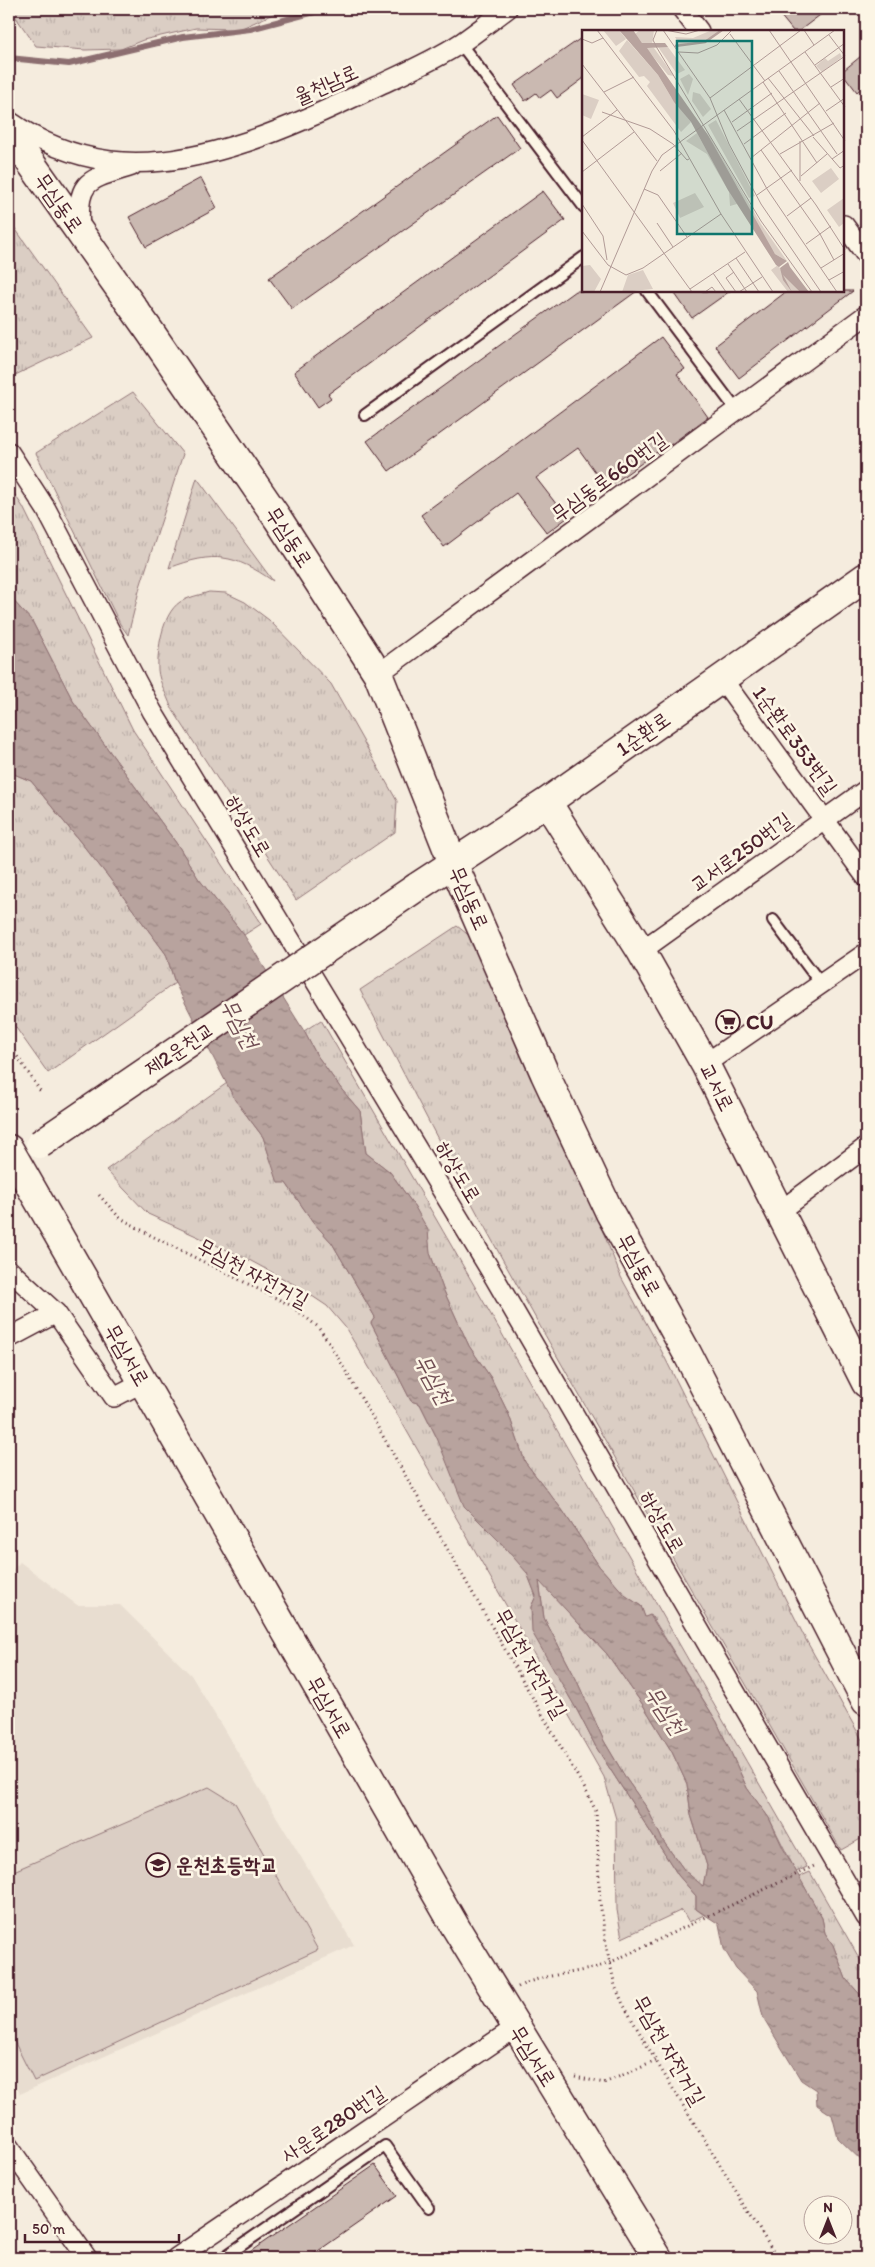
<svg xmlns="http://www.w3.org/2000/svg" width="875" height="2267" font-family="Itim,'Poor Story',sans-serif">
  <defs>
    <pattern id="grass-tufts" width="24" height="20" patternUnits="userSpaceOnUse" patternTransform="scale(1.25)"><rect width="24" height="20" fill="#dbcec4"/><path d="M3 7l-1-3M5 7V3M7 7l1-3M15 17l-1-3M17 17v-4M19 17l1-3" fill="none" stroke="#bdb0a9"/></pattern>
    <pattern id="water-ripples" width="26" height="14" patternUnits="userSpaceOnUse" patternTransform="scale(1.25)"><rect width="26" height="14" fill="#b8a39e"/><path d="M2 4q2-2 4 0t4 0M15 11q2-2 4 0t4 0" fill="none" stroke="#988481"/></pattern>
  </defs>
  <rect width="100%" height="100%" fill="#f5ecde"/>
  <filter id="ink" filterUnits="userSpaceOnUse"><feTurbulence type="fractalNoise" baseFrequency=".02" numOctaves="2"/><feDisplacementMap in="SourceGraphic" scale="10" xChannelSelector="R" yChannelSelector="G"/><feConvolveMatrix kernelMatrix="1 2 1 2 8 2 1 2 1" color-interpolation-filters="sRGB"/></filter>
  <g filter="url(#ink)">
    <path fill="#e8ddd0" d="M20 1562 77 1605H120L191 1675 354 1945 20 2094 9 2070V1573Z"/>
    <path fill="url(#grass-tufts)" stroke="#927678" d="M10 9H328L320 12 311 10 294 15 273 14 242 28 232 29 196 28 143 40 121 49 85 50 36 46Z
      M9 220 93 338 9 378Z
      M133 392 183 454 140 587 128 635 120 624 36 453Z
      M197 478 273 581C234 554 214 551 169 568Z
      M9 486 23 507 133 730 261 924 244 935 198 878 179 847 73 701 32 621 9 596Z
      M209 592 226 593 245 602 269 620 331 684 397 801 395 832 296 900 171 707C167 695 159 682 158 670 157 651 162 614 180 602 188 597 200 595 209 592Z
      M9 772 31 781 107 875 166 954 175 983 48 1073 9 1018Z
      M457 926 471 937 579 1171 621 1277 661 1350 806 1640 866 1747V1836L841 1850C729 1653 614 1459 504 1262 454 1172 408 1081 360 990Z
      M321 1020C485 1302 645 1585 807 1867L796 1872 769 1818 747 1788 717 1722 651 1615 645 1618 641 1606 626 1596 599 1566 563 1511 525 1462 509 1415 491 1378 469 1346 443 1289 430 1253 427 1230 415 1207 390 1172 366 1153 360 1111 342 1090 316 1054 304 1031Z
      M227 1083 235 1100 263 1137 270 1158 286 1183 313 1222 332 1243 375 1317 371 1323 411 1401 420 1404 437 1438 501 1543 527 1572 536 1596 531 1607 533 1632 578 1712 596 1747 678 1875 696 1896V1909L704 1915 689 1922 682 1910 622 1938 617 1910 616 1819 604 1777 400 1419 345 1327 327 1306 297 1286 251 1261 148 1214 106 1170Z
      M539 1580 607 1654 643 1705 672 1752 687 1784 691 1815 707 1866 703 1887 685 1871 663 1841 647 1808 627 1780 604 1741 576 1679 544 1618Z
      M810 1872 866 1970V2001L846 1979 833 1945 825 1933 822 1918 799 1877Z"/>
    <path fill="#dbcec4" stroke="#927678" d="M209 1787 235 1803 318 1950 34 2081 9 2031V1873Z"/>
    <path fill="url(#water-ripples)" stroke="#8c6e70" fill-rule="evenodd" d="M9 596 32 621 73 701 179 847 198 878 244 935 304 1031 316 1054 342 1090 360 1111 366 1153 390 1172 415 1207 428 1230 430 1253 443 1289 469 1346 491 1378 509 1415 525 1462 563 1511 599 1566 626 1596 641 1606 645 1617 650 1615 717 1722 747 1788 769 1818 783 1848 822 1918 825 1933 833 1945 846 1979 866 2001V2165L838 2138 832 2115 817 2105 816 2090 801 2080 763 2017 757 1991 736 1969 724 1949 719 1924 696 1909V1896L678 1875 596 1747 578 1712 532 1632 531 1607 536 1596 527 1573 501 1543 464 1506 437 1438 420 1404 411 1401 371 1323 375 1317 332 1243 313 1222 286 1183H278L263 1137 235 1100 175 983 166 954 107 875 31 781 9 772ZM539 1581 607 1654 643 1705 672 1752 687 1784 691 1815 707 1866 703 1886 685 1871 663 1841 647 1808 627 1780 604 1741 576 1679 544 1618Z"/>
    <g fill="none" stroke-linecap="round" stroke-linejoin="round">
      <path stroke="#8c6e70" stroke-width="6" d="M9 58 69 64 183 37 250 29 326 9"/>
    </g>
    <path fill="#cab9b1" stroke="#4a1f2b" d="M775 9H828L799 31H793Z
      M584 36V78L557 98 551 90 540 98 536 93 525 101 514 85Z
      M866 52V84L857 92 844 75V70Z
      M497 115 520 148 292 309 269 278Z
      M201 178 217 208 146 247 129 217Z
      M543 191 565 220 328 394 331 398 318 407 294 372Z
      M575 291H637L389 471 367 441Z
      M673 291H730L692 318Z
      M787 291H853L739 378 715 346Z
      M661 337 685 369 677 374 708 417 658 454 657 452 607 488 578 448 536 478 567 518 547 533 516 493 444 547 421 515Z
      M375 2165 397 2196 308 2258H241Z"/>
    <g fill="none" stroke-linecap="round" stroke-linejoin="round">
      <g stroke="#4a1f2b" stroke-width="14">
        <path id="lane" d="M460 43 584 207
          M647 291 737 411
          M365 415 584 257
          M773 920 821 984
          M223 2258 385 2146 429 2208"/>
      </g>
      <g stroke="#4a1f2b" stroke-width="22">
        <path id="street" d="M682 9 699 31
          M9 121C39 142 74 156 110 161 197 172 301 123 377 86 405 73 435 60 461 43 477 32 492 20 507 9
          M844 225 866 255
          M80 230C76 179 88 180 132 166
          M9 452 46 509 152 711 489 1268 866 1917
          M378 674 866 315
          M722 679 866 877
          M641 951 866 790
          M705 1064 866 953
          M779 1212 866 1147
          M9 1270 56 1313 114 1397 143 1382
          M9 1338 56 1313
          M9 2147 87 2258
          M176 2258 515 2028"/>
      </g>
      <g stroke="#4a1f2b" stroke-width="31">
        <path id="secondary" d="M9 132 151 333 278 519 378 674 453 863 545 1074 610 1213 687 1353 866 1701
          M547 802 641 951 705 1064 866 1383
          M417 887 547 802 866 577
          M9 1149 456 1928 658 2258"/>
      </g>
      <path stroke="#4a1f2b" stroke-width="3" stroke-dasharray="1 4" stroke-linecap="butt" d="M9 1044 41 1092
        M99 1195 119 1217 152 1236 290 1305 317 1326 329 1342 586 1791 596 1811 600 1902 607 1950 615 1986 623 2004 656 2061 777 2258
        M518 1987C545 1972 580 1975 609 1963L814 1866
        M575 2077 604 2083 656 2061"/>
      <use href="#lane" stroke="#fcf5e5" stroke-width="10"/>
      <use href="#street" stroke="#fcf5e5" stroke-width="19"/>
      <use href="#secondary" stroke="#fcf5e5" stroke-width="28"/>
      <g stroke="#4a1f2b" stroke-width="31" stroke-linecap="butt">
        <path id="secondary-bridge" d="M40 1144 417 887"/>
      </g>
      <use href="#secondary-bridge" stroke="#fcf5e5" stroke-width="28"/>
    </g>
  </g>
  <defs>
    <g id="supermarket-ring" transform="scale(1.25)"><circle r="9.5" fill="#fcf5e5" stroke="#4a1f2b" stroke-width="1.5"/><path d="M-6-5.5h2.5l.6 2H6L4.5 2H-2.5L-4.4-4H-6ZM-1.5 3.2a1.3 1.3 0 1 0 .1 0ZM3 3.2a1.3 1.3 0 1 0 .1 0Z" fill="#4a1f2b"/></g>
    <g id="school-ring" transform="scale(1.25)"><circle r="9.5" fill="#fcf5e5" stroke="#4a1f2b" stroke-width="1.5"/><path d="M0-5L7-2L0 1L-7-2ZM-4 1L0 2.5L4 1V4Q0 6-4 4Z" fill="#4a1f2b"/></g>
  </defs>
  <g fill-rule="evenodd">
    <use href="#supermarket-ring" x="728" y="1022"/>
    <use href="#school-ring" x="158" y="1865"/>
  </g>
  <g text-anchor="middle" stroke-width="5" stroke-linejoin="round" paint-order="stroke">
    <g font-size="21" fill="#4a1f2b" stroke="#fcf5e5">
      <text transform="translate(326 84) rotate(-24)" y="7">율천남로</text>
      <text transform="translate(59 203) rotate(55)" y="7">무심동로</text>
      <text transform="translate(609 477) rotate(-36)" y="7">무심동로660번길</text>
      <text transform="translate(289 537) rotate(57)" y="7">무심동로</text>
      <text transform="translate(643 734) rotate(-35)" y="7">1순환로</text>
      <text transform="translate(795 740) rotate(54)" y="7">1순환로353번길</text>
      <text transform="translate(248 826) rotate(59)" y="7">하상도로</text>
      <text transform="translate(741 852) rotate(-36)" y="7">교서로250번길</text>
      <text transform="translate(469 898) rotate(66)" y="7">무심동로</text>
      <text transform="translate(179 1049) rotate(-34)" y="7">제2운천교</text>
      <text transform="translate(717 1087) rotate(63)" y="7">교서로</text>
      <text transform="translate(458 1172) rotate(59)" y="7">하상도로</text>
      <text transform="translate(639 1265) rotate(61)" y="7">무심동로</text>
      <text transform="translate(253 1273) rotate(28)" y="7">무심천 자전거길</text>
      <text transform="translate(127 1355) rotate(60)" y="7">무심서로</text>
      <text transform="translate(662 1522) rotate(60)" y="7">하상도로</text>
      <text transform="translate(531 1663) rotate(60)" y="7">무심천 자전거길</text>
      <text transform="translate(329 1707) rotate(60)" y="7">무심서로</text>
      <text transform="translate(669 2050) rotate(60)" y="7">무심천 자전거길</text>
      <text transform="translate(533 2056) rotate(58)" y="7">무심서로</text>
      <text transform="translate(333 2124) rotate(-34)" y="7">사운로280번길</text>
    </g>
    <g font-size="21" font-weight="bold" fill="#4a1f2b" stroke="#fcf5e5" text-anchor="start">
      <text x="746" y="1029">CU</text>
      <text x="176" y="1872">운천초등학교</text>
    </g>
    <g font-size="22" font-style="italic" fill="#704d53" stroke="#fcf5e5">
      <text transform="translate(240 1023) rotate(61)" y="8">무심천</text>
      <text transform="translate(434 1379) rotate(61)" y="8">무심천</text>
      <text transform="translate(666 1710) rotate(56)" y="8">무심천</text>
    </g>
  </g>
  <g transform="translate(582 30)">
    <rect width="262" height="262" fill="#f5ecde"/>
    <path d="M21 0H37L44 9 34 16ZM58 0H72L70 15 60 13 53 4ZM130 0H141L123 12 106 15H98L93 7 111 8ZM45 10 76 45 89 67 109 92 99 102 65 56 68 52 62 46 57 47 37 21ZM76 17H86L103 40 95 44ZM64 18H72L92 46 86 45ZM107 44 111 49 106 65 98 49ZM111 62 118 64 129 79 121 87 110 71ZM134 90 173 166 167 168 126 95ZM123 98 179 194 205 231 193 224 185 213 156 158 140 135ZM115 103 135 139 153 160 155 174 148 176 147 162 125 124 104 111ZM196 235 202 245 218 262H206L189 240Z" fill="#dbcec4"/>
    <path d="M8 235 19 249 12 262H0V236Z" fill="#dbcec4"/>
    <path d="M258 23 260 27 240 42 234 36 243 28 246 31ZM61 240 71 259 40 262 46 245Z" fill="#dbcec4"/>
    <path d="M0 64 17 70 9 89 0 85ZM249 138 257 149 239 163 230 151ZM113 163 122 177 98 188 91 173ZM262 168V193L257 197 245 180Z" fill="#dbcec4"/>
    <path d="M37 0H51L60 13H83L86 17 65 18 126 105 193 224 205 231 197 237 194 235 146 160 109 92 92 72 76 45ZM206 232 208 237 227 262H218L201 245 210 262 201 250 198 238Z" fill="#b8a39e"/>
    <path fill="none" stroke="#b8a39e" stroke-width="2.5" d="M93 16 123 12 140 0"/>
    <path fill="none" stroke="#b19a96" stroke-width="1" d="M15 0 92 101 139 184 191 262M75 0 71 10 75 18 179 191 230 262M81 0 128 68 147 114 179 174 239 262M83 0 104 4 118 0M187 0 263 111M222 0 232 15M148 4 183 51M247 5 263 26M0 9 10 13 21 8M97 22 116 23 135 15 150 0M223 22 263 77M0 34 75 131M233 35 263 13M197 41 255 124M186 48 232 106M181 52 235 133M249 57 263 48M22 62 52 47M128 68 219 0M157 69 234 175 263 220M142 80 185 159 255 262M244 81 263 68M20 82 68 99 91 114 105 130 107 129M150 92 190 63M155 101 263 26M0 107 35 80M231 107 258 138 263 135M0 110 110 262M162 114 204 83M179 120 238 204 252 230M198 124 252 93M169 128 238 73M250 129 263 120M78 141 100 123M0 142 52 102M219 146 245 124M218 151V111M62 159 76 165 105 207M175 165 210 140M0 174 21 206 25 230M205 186 229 168M75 193 91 217M0 201 26 235 44 245 61 238 139 184M224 214 249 196M154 228 177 262M146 234 165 262M239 238 263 223M152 242 144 248 154 262M131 243 144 262M247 250 263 241M108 259 163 222M18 262 70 141 80 125 253 0M123 262 130 257 134 262M157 262 180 247"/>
    <path fill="#0f766e" fill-opacity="0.15" stroke="#0f766e" stroke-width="2.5" d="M95 11H170V204H95Z"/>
    <rect width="262" height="262" fill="none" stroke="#4a1f2b" stroke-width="2.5"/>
  </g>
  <rect width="875" height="2267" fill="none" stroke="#fcf5e5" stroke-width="30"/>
  <rect x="15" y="15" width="845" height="2237" fill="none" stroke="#4a1f2b" stroke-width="2" filter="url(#ink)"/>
  <g transform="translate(828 2220)"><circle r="24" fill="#fcf5e5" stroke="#b59f9b"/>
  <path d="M0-4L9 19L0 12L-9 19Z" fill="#4a1f2b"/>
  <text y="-8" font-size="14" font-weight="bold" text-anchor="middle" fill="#4a1f2b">N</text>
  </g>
  <path d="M25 2234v8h154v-8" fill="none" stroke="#4a1f2b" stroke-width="2.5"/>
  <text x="32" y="2234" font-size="15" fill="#4a1f2b" stroke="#fcf5e5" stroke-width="4" paint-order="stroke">50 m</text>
</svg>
